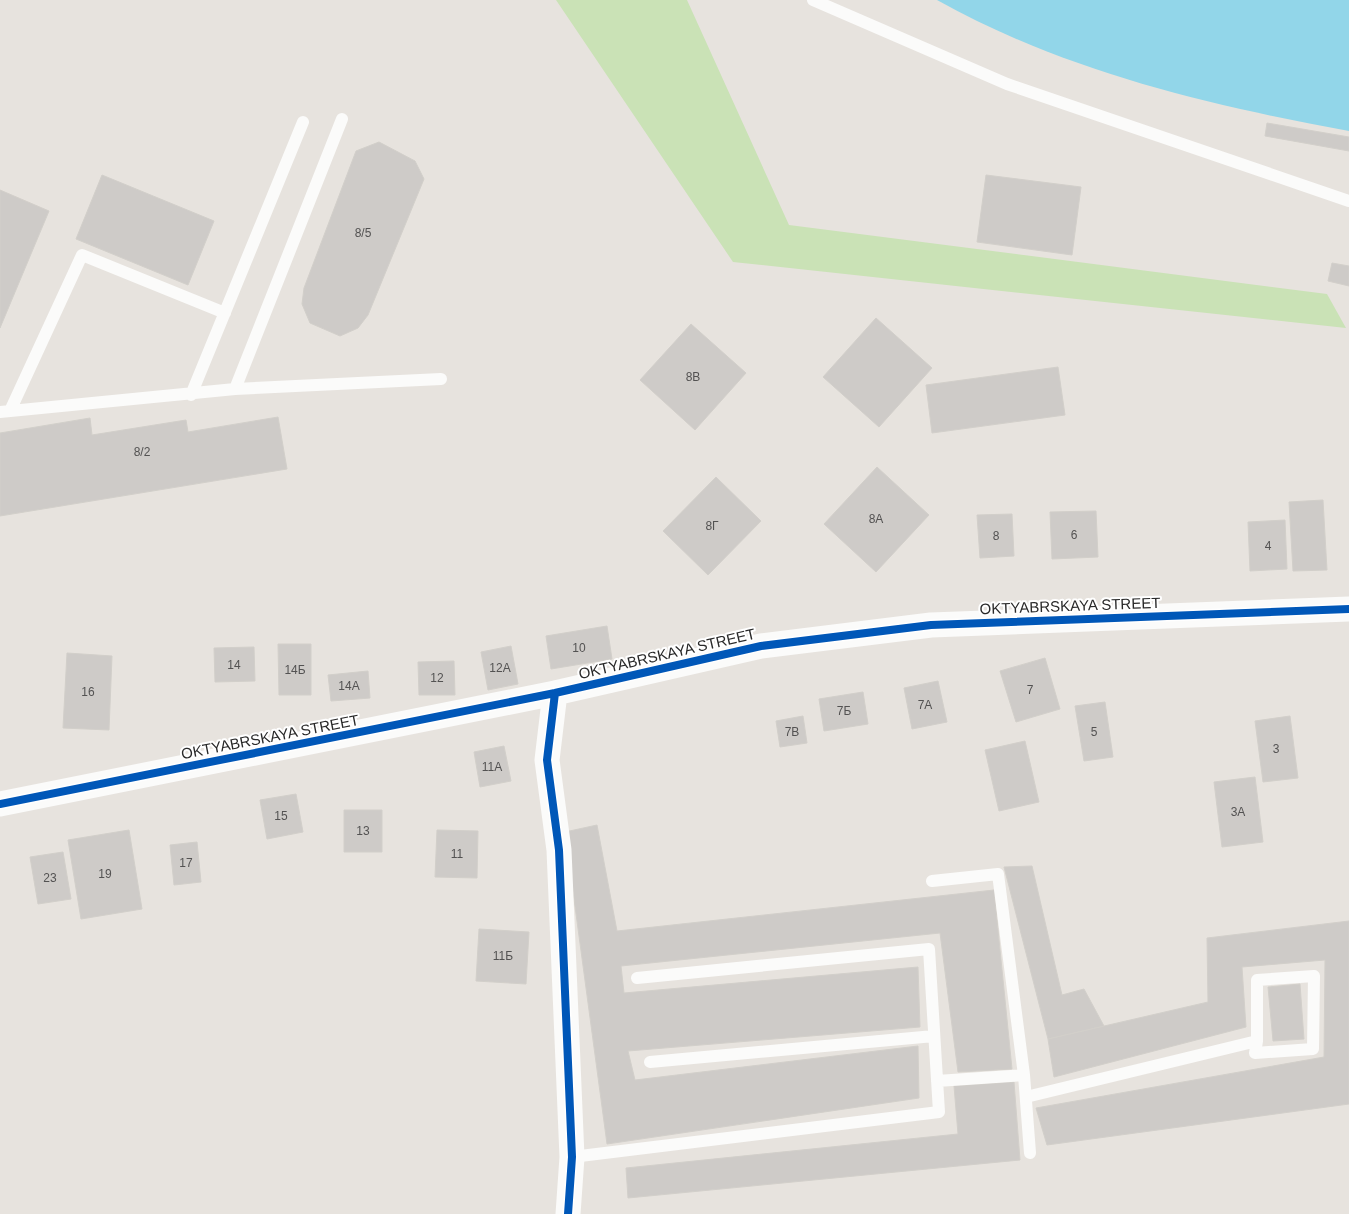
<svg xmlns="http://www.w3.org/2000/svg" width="1349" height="1214" font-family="Arial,sans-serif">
  <rect width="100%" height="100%" fill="#e7e3de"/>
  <path fill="#cae2b6" d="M556 0H687L789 225 1327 294 1346 328 733 262Z"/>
  <path fill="#92d6e9" d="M937 0H1349V131C1207 105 1064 71 937 0Z"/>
  <path fill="#cecbc8" stroke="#d2cfca" d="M1267 123 1349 137V151L1265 136Z
    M379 142 415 161 424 179 368 315 358 328 340 336 310 323 302 304 304 288 356 151Z
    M102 175 214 221 188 285 76 239Z
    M986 175 1081 187 1072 255 977 242Z
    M0 190 49 211 0 328Z
    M1332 263 1349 266V286L1328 281Z
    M876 318 932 368 879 427 823 377Z
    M691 324 746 373 695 430 640 380Z
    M1058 367 1065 415 932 433 926 385Z
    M278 417 287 469 0 516V433L90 418 92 435 186 420 188 432Z
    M877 467 929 515 876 572 824 524Z
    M716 477 761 521 708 575 663 531Z
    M1323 500 1327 570 1293 571 1289 502Z
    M1096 511 1098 557 1052 559 1050 512Z
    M1012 514 1014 556 980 558 977 515Z
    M1285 520 1287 569 1250 571 1248 522Z
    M607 626 612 659 551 669 546 636Z
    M278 644H311V695H279Z
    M511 646 518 684 488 690 481 652Z
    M254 647 255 681 215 682 214 648Z
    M67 653 112 656 109 730 63 728Z
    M1045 658 1060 709 1016 722 1000 671Z
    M454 661 455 695H419L418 662Z
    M368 671 370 698 331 701 328 675Z
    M938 681 947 722 912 729 904 688Z
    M863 692 868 724 824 731 819 699Z
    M1105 702 1113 757 1084 761 1075 706Z
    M803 716 807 743 780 747 776 721Z
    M1290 716 1298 778 1263 782 1255 721Z
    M1025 741 1039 802 999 811 985 750Z
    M504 746 511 781 480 787 474 752Z
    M1255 777 1263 842 1222 847 1214 782Z
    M296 794 303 832 267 839 260 800Z
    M344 810H382V852H344Z
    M597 825 617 931 994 890 1012 1069 958 1072 940 933 621 966 624 993 918 967 920 1027 628 1051 635 1080 918 1046 919 1098 607 1144 565 832Z
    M129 830 142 909 81 919 68 840Z
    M437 830 478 831 477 878 435 877Z
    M197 842 201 882 174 885 170 845Z
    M63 852 71 899 38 904 30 857Z
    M1032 866 1062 995 1084 989 1104 1026 1048 1039 1004 867Z
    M1349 921V1104L1047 1145 1036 1108 1324 1057 1325 960 1242 967 1246 1027 1054 1077 1048 1039 1208 1002 1207 938Z
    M479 929 529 932 526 984 476 981Z
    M1300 984 1304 1039 1273 1041 1268 987Z
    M1014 1082 1020 1160 628 1198 626 1168 958 1134 954 1086Z"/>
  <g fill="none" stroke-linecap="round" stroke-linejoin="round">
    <path stroke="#fbfbfa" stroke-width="12" d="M813 0 1007 84 1349 201
      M235 389 342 119
      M191 395 303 122
      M10 411 82 255 225 313
      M0 412 235 389 441 379
      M932 881 998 874 1024 1075 937 1081
      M650 1062 934 1036
      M1024 1075 1030 1153
      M1026 1097 1257 1041V980L1314 976 1313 1049 1255 1053 1257 1041
      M572 1157 939 1112 929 949 637 978"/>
    <path stroke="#fbfbfa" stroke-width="25" d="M555 693 547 760 559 850 572 1157 568 1214
      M0 804 555 693 761 646 931 625 1349 609"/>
    <g stroke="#fff" stroke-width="11">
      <path id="cycleway" d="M555 693 547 760 559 850 572 1157 568 1214
        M0 804 555 693 761 646 931 625 1349 609"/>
    </g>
    <use href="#cycleway" stroke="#0057b8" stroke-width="8"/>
  </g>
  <g text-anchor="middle" stroke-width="4" stroke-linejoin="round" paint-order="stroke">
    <g font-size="12" fill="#535252">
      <text x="363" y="237">8/5</text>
      <text x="693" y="381">8В</text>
      <text x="142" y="456">8/2</text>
      <text x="876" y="523">8А</text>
      <text x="712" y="530">8Г</text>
      <text x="1074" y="539">6</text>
      <text x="996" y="540">8</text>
      <text x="1268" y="550">4</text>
      <text x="579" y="652">10</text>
      <text x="234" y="669">14</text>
      <text x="500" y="672">12А</text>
      <text x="295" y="674">14Б</text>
      <text x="437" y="682">12</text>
      <text x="349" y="690">14А</text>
      <text x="1030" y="694">7</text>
      <text x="88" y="696">16</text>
      <text x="925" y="709">7А</text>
      <text x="844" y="715">7Б</text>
      <text x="792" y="736">7В</text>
      <text x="1094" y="736">5</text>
      <text x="1276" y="753">3</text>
      <text x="492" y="771">11А</text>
      <text x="1238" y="816">3А</text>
      <text x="281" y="820">15</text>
      <text x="363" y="835">13</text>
      <text x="457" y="858">11</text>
      <text x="186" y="867">17</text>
      <text x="105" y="878">19</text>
      <text x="50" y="882">23</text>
      <text x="503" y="960">11Б</text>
    </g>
    <g font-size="15" fill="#292929" stroke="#fff">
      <text transform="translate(1070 606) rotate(-2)" y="5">OKTYABRSKAYA STREET</text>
      <text transform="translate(667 654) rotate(-13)" y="5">OKTYABRSKAYA STREET</text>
      <text transform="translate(270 737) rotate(-11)" y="5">OKTYABRSKAYA STREET</text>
    </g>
  </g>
</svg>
